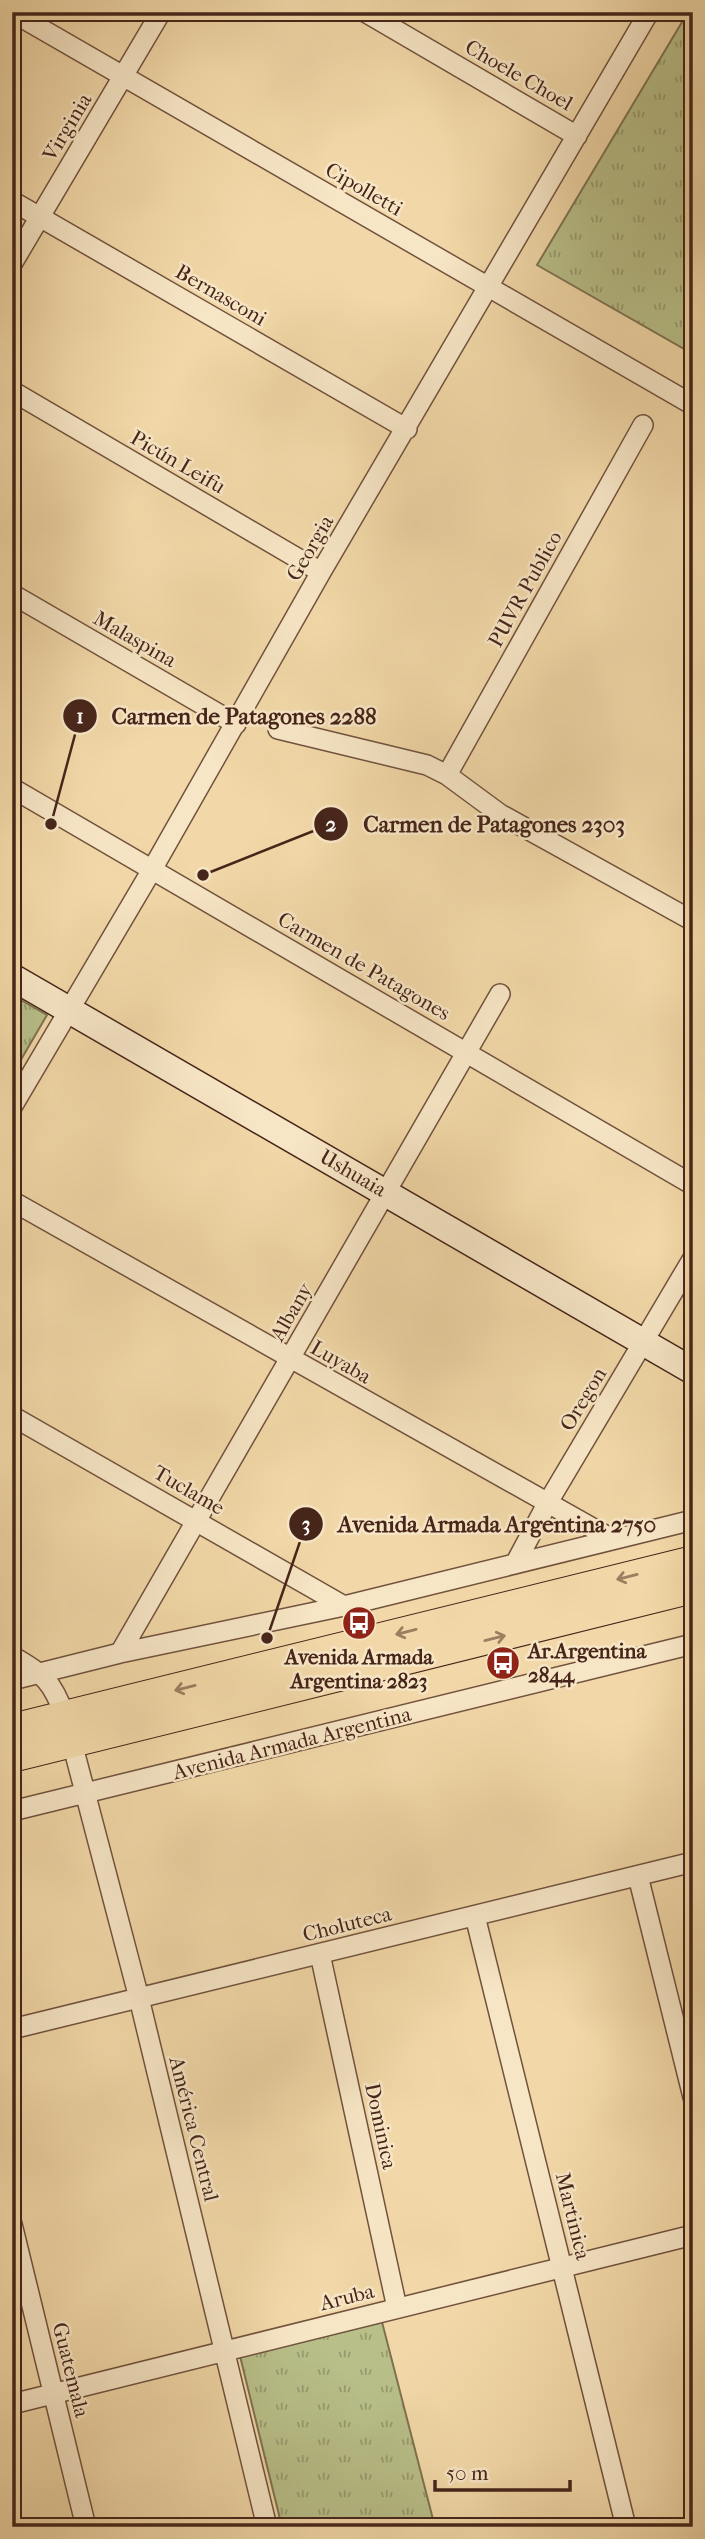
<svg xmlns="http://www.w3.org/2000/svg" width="705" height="2539" font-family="'IM FELL French Canon',serif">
  <defs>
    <pattern id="grass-tufts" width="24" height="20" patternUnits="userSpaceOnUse" patternTransform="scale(1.75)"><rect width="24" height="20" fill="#b8bf89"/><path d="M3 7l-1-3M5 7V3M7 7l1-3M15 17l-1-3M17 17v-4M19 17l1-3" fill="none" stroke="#979b6f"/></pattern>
  </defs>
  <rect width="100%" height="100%" fill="#f2d8a8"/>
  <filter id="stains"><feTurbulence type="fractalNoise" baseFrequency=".00286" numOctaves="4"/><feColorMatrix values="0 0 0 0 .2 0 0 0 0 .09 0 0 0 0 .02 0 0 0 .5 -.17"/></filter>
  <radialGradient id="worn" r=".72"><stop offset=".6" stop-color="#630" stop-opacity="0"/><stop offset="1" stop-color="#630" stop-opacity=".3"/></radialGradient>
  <path fill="url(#grass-tufts)" stroke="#7f7252" stroke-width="2" d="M688 12H693V354L537 265Z
    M12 995 47 1015 12 1075Z
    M382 2322 435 2527H282L240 2356Z"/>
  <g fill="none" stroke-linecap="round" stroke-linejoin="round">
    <g stroke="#71523e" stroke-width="22">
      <path id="street" d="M12 12 693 405
        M365 12 577 136
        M12 201 407 429
        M12 264 161 12
        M12 391 321 572
        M12 594 236 724
        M278 729 427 765 447 775 500 814 693 921
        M447 775 643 425
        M12 788 693 1185
        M12 1107 153 868 321 572 649 12
        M12 1201 612 1539
        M12 1416 344 1606
        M515 1564 547 1504 693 1258
        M120 1653 500 994
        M12 1656C44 1674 52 1681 65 1716L139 1998 267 2527
        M12 1680 120 1653 344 1606 693 1520
        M12 1811 693 1644
        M638 1876 693 2097
        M475 1916 626 2527
        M320 1954 397 2308
        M12 2029 693 1862
        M12 2224 86 2527
        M12 2404 693 2235"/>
    </g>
    <g stroke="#46251a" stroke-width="29">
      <path id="secondary" d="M12 977 693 1371"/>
    </g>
    <g stroke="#46251a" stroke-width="32">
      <path id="primary" d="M12 1729 693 1561
        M12 1757 693 1588"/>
    </g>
    <use href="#street" stroke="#f7e6c6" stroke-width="19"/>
    <use href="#secondary" stroke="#f7e6c6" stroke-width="26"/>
    <use href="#primary" stroke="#f2d8a8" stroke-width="30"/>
  </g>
  <defs><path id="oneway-shaft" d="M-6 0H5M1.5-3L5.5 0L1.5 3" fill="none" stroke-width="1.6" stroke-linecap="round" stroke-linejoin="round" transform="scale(1.75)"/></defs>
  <g stroke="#9c7e61">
    <use href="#oneway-shaft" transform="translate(627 1577) rotate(166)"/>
    <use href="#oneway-shaft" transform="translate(406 1632) rotate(166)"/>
    <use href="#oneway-shaft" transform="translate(495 1638) rotate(-14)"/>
    <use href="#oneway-shaft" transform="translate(185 1688) rotate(166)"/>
  </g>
  <defs>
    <g id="bus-disc" transform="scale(1.75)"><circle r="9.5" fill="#8f2418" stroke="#f7e6c6"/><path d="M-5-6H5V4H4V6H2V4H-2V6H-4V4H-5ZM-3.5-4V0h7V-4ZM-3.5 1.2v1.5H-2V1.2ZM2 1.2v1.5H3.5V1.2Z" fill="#fff"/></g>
  </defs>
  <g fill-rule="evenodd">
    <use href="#bus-disc" x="359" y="1623"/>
    <use href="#bus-disc" x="503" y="1663"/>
  </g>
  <g text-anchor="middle" stroke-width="5" stroke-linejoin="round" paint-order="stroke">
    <g font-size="21" fill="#46251a" stroke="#f7e6c6">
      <text transform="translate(519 75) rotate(30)" y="7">Choele Choel</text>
      <text transform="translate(67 127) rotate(-59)" y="7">Virginia</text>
      <text transform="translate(364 189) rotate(30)" y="7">Cipolletti</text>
      <text transform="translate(221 295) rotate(30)" y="7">Bernasconi</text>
      <text transform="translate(178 462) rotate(30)" y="7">Picún Leifu</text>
      <text transform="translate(310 548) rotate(-60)" y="7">Georgia</text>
      <text transform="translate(525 589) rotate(-61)" y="7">PUVR Publico</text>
      <text transform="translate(135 639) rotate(30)" y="7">Malaspina</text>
      <text transform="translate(364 966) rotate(30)" y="7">Carmen de Patagones</text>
      <text transform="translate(353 1173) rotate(30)" y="7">Ushuaia</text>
      <text transform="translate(291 1312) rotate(-60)" y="7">Albany</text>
      <text transform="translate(341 1362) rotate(30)" y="7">Luyaba</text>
      <text transform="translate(583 1399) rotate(-59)" y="7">Oregon</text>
      <text transform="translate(189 1490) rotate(30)" y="7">Tuclame</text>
      <text transform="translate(292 1743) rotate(-14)" y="7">Avenida Armada Argentina</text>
      <text transform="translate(347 1924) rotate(-14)" y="7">Choluteca</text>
      <text transform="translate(381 2126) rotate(78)" y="7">Dominica</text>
      <text transform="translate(194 2129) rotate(76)" y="7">América Central</text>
      <text transform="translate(573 2216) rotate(76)" y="7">Martinica</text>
      <text transform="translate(347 2297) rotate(-14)" y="7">Aruba</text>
      <text transform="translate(71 2370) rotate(76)" y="7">Guatemala</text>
    </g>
    <g font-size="21" font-weight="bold" fill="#46251a" stroke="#f7e6c6" text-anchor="start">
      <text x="528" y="1658">Ar.Argentina<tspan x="528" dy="24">2844</tspan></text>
      <text x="359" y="1664" text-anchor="middle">Avenida Armada<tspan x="359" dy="24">Argentina 2823</tspan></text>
    </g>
  </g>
  <path fill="none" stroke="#46251a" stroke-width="2.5" d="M51 824L80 716M203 875L331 824M267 1638L306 1524"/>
  <g fill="#46251a" stroke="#f7e6c6" stroke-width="2.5">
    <circle cx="51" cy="824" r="7"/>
    <circle cx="203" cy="875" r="7"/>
    <circle cx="267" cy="1638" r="7"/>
    <circle cx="80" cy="716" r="18"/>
    <circle cx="331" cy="824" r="18"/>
    <circle cx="306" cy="1524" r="18"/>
  </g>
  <g font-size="21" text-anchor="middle" font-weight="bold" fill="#fff">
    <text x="80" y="723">1</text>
    <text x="331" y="831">2</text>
    <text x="306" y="1531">3</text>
  </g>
  <g font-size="23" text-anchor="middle" font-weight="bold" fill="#46251a" stroke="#f7e6c6" stroke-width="5" stroke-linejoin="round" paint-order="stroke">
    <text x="244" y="724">Carmen de Patagones 2288</text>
    <text x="494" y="832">Carmen de Patagones 2303</text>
    <text x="497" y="1532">Avenida Armada Argentina 2750</text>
  </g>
  <rect width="705" height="2539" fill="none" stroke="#f2d8a8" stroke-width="42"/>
  <rect x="14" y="14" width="677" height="2511" fill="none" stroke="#46251a" stroke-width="3.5"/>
  <rect x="21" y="21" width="663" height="2497" fill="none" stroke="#46251a" stroke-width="2"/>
  <path d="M435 2480v10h135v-10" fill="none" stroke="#46251a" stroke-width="3.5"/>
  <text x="446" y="2480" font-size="21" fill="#46251a" stroke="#f7e6c6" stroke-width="5" paint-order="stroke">50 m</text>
  <rect width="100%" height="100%" filter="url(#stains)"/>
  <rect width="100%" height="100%" fill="url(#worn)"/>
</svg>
